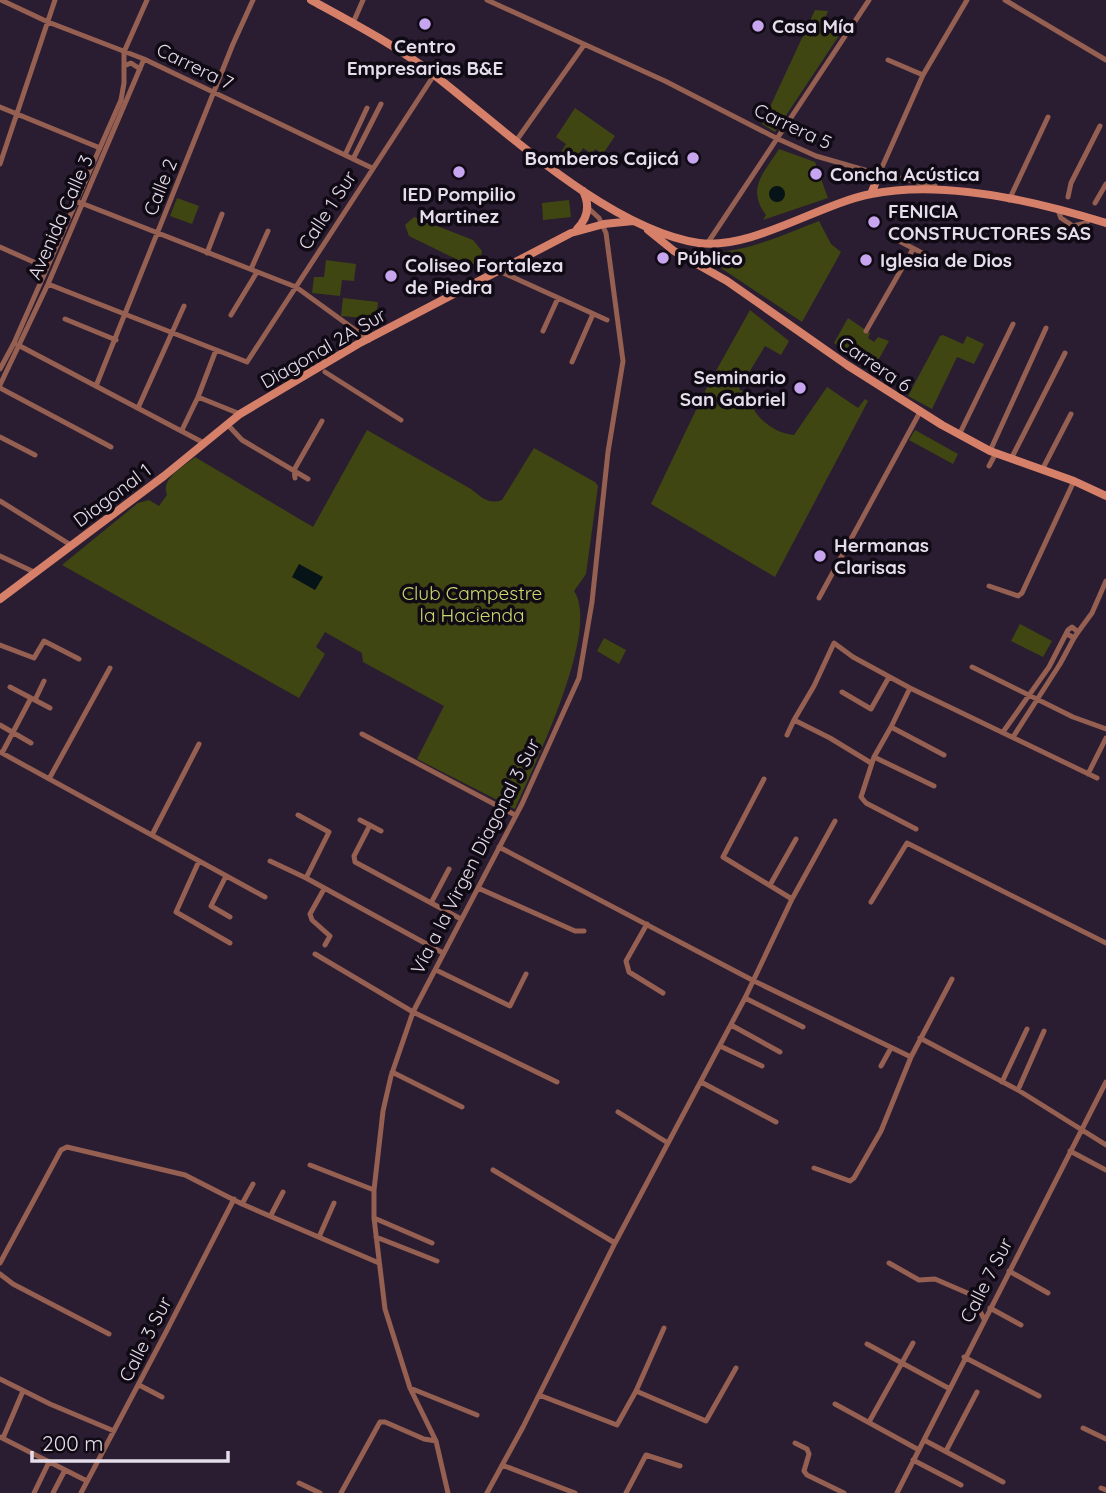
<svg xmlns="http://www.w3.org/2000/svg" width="1106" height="1493" font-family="Quicksand,sans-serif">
  <rect width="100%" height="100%" fill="#2a1d31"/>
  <path fill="#3f4612" d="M815 10 828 11 824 21 840 34 775 132 762 124Z
    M575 108 615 136 603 154 595 149 592 154 583 148 570 169 556 160 566 144 556 137Z
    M779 149 815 162 828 198 763 220 766 215C746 188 764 173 779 149Z
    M177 198 199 206 192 224 170 216Z
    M569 200 571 217 543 220 542 203Z
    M414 217 473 240 482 251 480 260 472 265 464 263 409 236 405 225Z
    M819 221 831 244 841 252 802 322 706 258 708 253C747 252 783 235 819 221Z
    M326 260 356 264 354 281 342 280 340 296 312 293 314 277H324Z
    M343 298 378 302 376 319 341 316Z
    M750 310 789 341 781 355 765 346 739 389 748 395C753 417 773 433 794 435L827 387 858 408 865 399 868 401 775 577 651 504 707 387Z
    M848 318 870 333 868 338 874 342 878 337 889 341 872 371 834 343Z
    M943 335 963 344 967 336 984 344 974 364 957 357 932 409 908 396 940 336Z
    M367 430 471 489C481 497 489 505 502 500L534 448 595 482 598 486 586 574 574 591C601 631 533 767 515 809L417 759 444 706 363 662 362 653 325 632 316 647 325 654 299 698 62 565 138 503 149 500 159 506 167 495C160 478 184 467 195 457L313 527Z
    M915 430 958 454 953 464 909 440Z
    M1020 624 1052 641 1043 657 1011 641Z
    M604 638 626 650 619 664 597 651Z"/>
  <path fill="#061317" d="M769 194a8 8 0 1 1 16 0a8 8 0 1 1-16 0Z
    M299 564 323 577 315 590 292 577Z"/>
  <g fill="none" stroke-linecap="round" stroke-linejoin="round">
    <path stroke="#955f51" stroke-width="5" d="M1 0 48 22 144 59 372 168
      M487 0 665 81 776 138 816 156 868 171 935 186
      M1005 0 1106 60
      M353 23 363 0
      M888 60 923 75
      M124 66 131 63 140 69
      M0 107 100 148
      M516 141 584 45
      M345 155 367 108
      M353 159 381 104
      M0 164 55 0
      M879 174 923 75 967 0
      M1068 197 1071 183 1100 126
      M1009 200 1048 117
      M76 201 296 287 369 340
      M1095 203 1106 184
      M1058 210 1061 218 1073 226 1086 223 1091 218
      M901 242 926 255
      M707 244 869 0
      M0 247 47 268
      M207 253 222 214
      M251 269 268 231
      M499 271 607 320
      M48 284 247 362 438 69
      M231 315 257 272
      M65 319 116 340
      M543 331 558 298
      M866 331 913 249
      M18 345 204 443
      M572 362 593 314
      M0 369 14 343 121 100 124 83V52L147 0
      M325 372 401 420
      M0 385 48 284 144 59
      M96 386 233 44 253 0
      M0 388 111 447
      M198 397 240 414
      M138 408 184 306
      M227 424 242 440 308 479
      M182 430 198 397 216 350
      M959 435 1013 324
      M0 437 35 455
      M990 451 1046 328
      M1011 459 1065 353
      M989 466 996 453
      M1042 470 1071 414
      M295 478 294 470 322 421
      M0 501 71 545
      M0 556 34 572
      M989 586 1018 596 1022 593 1074 481
      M819 598 920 412
      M1078 632 1092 613 1106 581
      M0 645 34 658 44 641 79 659
      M972 667 1073 717 1106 729
      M10 687 50 708
      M910 688 891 727 874 757 861 797 866 803 916 829
      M842 692 871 709 889 677
      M35 700 44 681
      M794 720 814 686 834 643 853 657 910 688 1097 778
      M0 725 31 743
      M891 727 944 755
      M1003 732 1049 667 1068 630 1072 627 1078 632 1074 638 1067 634
      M362 734 515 815
      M787 735 794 720 830 738 871 763
      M1013 737 1060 664 1074 638
      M0 752 265 897
      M2 753 31 698
      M874 757 934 786
      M1088 774 1106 738
      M49 779 110 668
      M764 779 723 857 792 899
      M298 815 329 832 306 878
      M360 820 381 831
      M370 825 354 856 355 862 461 919
      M152 835 199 744
      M499 847 754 981 911 1057
      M199 861 176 912 230 943
      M270 861 306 878 443 953
      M226 876 211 906 230 917
      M770 885 796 839
      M478 888 575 931H584
      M324 889 310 914 312 920 330 936 325 945
      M871 902 907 843 1106 943
      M431 903 449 869
      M647 924 626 961 629 972 663 993
      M315 954 413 1012 557 1082
      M436 970 510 1006 526 974
      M745 998 803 1027
      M731 1025 780 1052
      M920 1038 1018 1090 1106 1145
      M720 1046 762 1066
      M881 1066 891 1048
      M392 1072 462 1107
      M701 1082 776 1122
      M1002 1082 1027 1029
      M1018 1090 1044 1031
      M618 1112 668 1143
      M1070 1151 1106 1170
      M310 1165 374 1190
      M814 1168 850 1181 854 1178 881 1131 911 1057 952 979
      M493 1170 615 1243
      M242 1204 253 1184
      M271 1215 283 1192
      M374 1218 432 1243
      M319 1237 334 1203
      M376 1237 437 1261
      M0 1263 61 1150 67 1147 185 1175 242 1204 379 1263
      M889 1263 919 1280 935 1279 972 1295 984 1319
      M1009 1271 1048 1293
      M0 1274 13 1284 109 1334
      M990 1308 1021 1325
      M867 1344 950 1389
      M964 1357 1039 1396
      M0 1379 50 1404 114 1431
      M139 1385 162 1397
      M410 1388 477 1415
      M636 1391 706 1421 736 1368
      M539 1395 617 1425 636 1391 664 1328
      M835 1404 919 1450
      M869 1422 913 1343
      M1083 1428 1106 1439
      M0 1437 87 1481
      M3 1438 23 1391
      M924 1440 1003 1482
      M795 1443 807 1449 809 1454 804 1471 807 1475 844 1493
      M946 1451 977 1392
      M913 1460 961 1485
      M502 1465 575 1493
      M299 1483 320 1493
      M1101 1488 1106 1490
      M34 1493 49 1462
      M53 1493 65 1470
      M81 1493 166 1332 234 1199
      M341 1493 380 1422H385L424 1439 436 1441
      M448 1493 436 1441 410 1388 385 1309 374 1218V1190L383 1111 391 1076 413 1012 522 804 579 678 592 602 608 452 623 361 606 233 599 218 587 207
      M487 1493 523 1427 615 1243 745 998 792 899 835 821
      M626 1493 646 1455 680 1466
      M897 1493 1106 1082"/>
    <path stroke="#d6806a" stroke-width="8" d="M311 0C353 23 395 45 433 74 505 130 608 229 699 243 752 250 819 204 871 194 945 179 1036 201 1106 223
      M871 194 879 174
      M577 229C588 218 590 205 583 191
      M648 230 674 251 727 281 847 365 942 425 990 451 1074 481 1106 496
      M0 599 164 476 240 414 358 344 571 233 604 224 633 221"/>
  </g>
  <g fill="#c8a6ef" stroke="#0f0a13" stroke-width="2.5">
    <circle cx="425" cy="24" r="7"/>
    <circle cx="758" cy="26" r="7"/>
    <circle cx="693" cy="158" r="7"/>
    <circle cx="459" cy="172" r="7"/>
    <circle cx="816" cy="174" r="7"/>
    <circle cx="874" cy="222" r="7"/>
    <circle cx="663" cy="258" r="7"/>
    <circle cx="866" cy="260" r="7"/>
    <circle cx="391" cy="276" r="7"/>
    <circle cx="800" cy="388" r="7"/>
    <circle cx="820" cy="556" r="7"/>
  </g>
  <g text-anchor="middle" stroke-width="7" stroke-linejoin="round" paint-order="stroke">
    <g font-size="19" font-weight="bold" fill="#e5ddea" stroke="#0f0a13" text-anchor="start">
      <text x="772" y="33">Casa Mía</text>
      <text x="425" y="53" text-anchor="middle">Centro<tspan x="425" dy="22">Empresarias B&amp;E</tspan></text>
      <text x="679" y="165" text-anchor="end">Bomberos Cajicá</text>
      <text x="830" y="181">Concha Acústica</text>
      <text x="459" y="201" text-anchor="middle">IED Pompilio<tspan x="459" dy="22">Martinez</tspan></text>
      <text x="888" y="218">FENICIA<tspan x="888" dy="22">CONSTRUCTORES SAS</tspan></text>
      <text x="677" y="265">Público</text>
      <text x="880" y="267">Iglesia de Dios</text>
      <text x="405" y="272">Coliseo Fortaleza<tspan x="405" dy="22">de Piedra</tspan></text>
      <text x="786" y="384" text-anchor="end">Seminario<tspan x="786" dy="22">San Gabriel</tspan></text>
      <text x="834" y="552">Hermanas<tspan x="834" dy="22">Clarisas</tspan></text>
    </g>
    <g font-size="19" fill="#e5ddea" stroke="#0f0a13">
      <text transform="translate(195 66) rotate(26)" y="7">Carrera 7</text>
      <text transform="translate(793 126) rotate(25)" y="7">Carrera 5</text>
      <text transform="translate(160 187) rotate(-68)" y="7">Calle 2</text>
      <text transform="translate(327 210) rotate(-57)" y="7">Calle 1 Sur</text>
      <text transform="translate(60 217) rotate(-66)" y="7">Avenida Calle 3</text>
      <text transform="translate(323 348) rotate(-30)" y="7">Diagonal 2A Sur</text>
      <text transform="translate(875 364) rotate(34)" y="7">Carrera 6</text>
      <text transform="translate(112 495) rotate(-37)" y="7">Diagonal 1</text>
      <text transform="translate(475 856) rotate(-63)" y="7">Vía a la Virgen Diagonal 3 Sur</text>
      <text transform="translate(986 1280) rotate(-63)" y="7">Calle 7 Sur</text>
      <text transform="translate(145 1339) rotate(-63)" y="7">Calle 3 Sur</text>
    </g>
    <g font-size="19" fill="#c9db6f" stroke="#0f0a13">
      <text x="472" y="600">Club Campestre<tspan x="472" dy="22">la Hacienda</tspan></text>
    </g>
  </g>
  <path d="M32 1451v10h196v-10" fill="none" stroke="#e5ddea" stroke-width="3.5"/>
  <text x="42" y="1451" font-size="21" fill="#e5ddea" stroke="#0f0a13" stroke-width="5" paint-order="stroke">200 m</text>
</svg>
